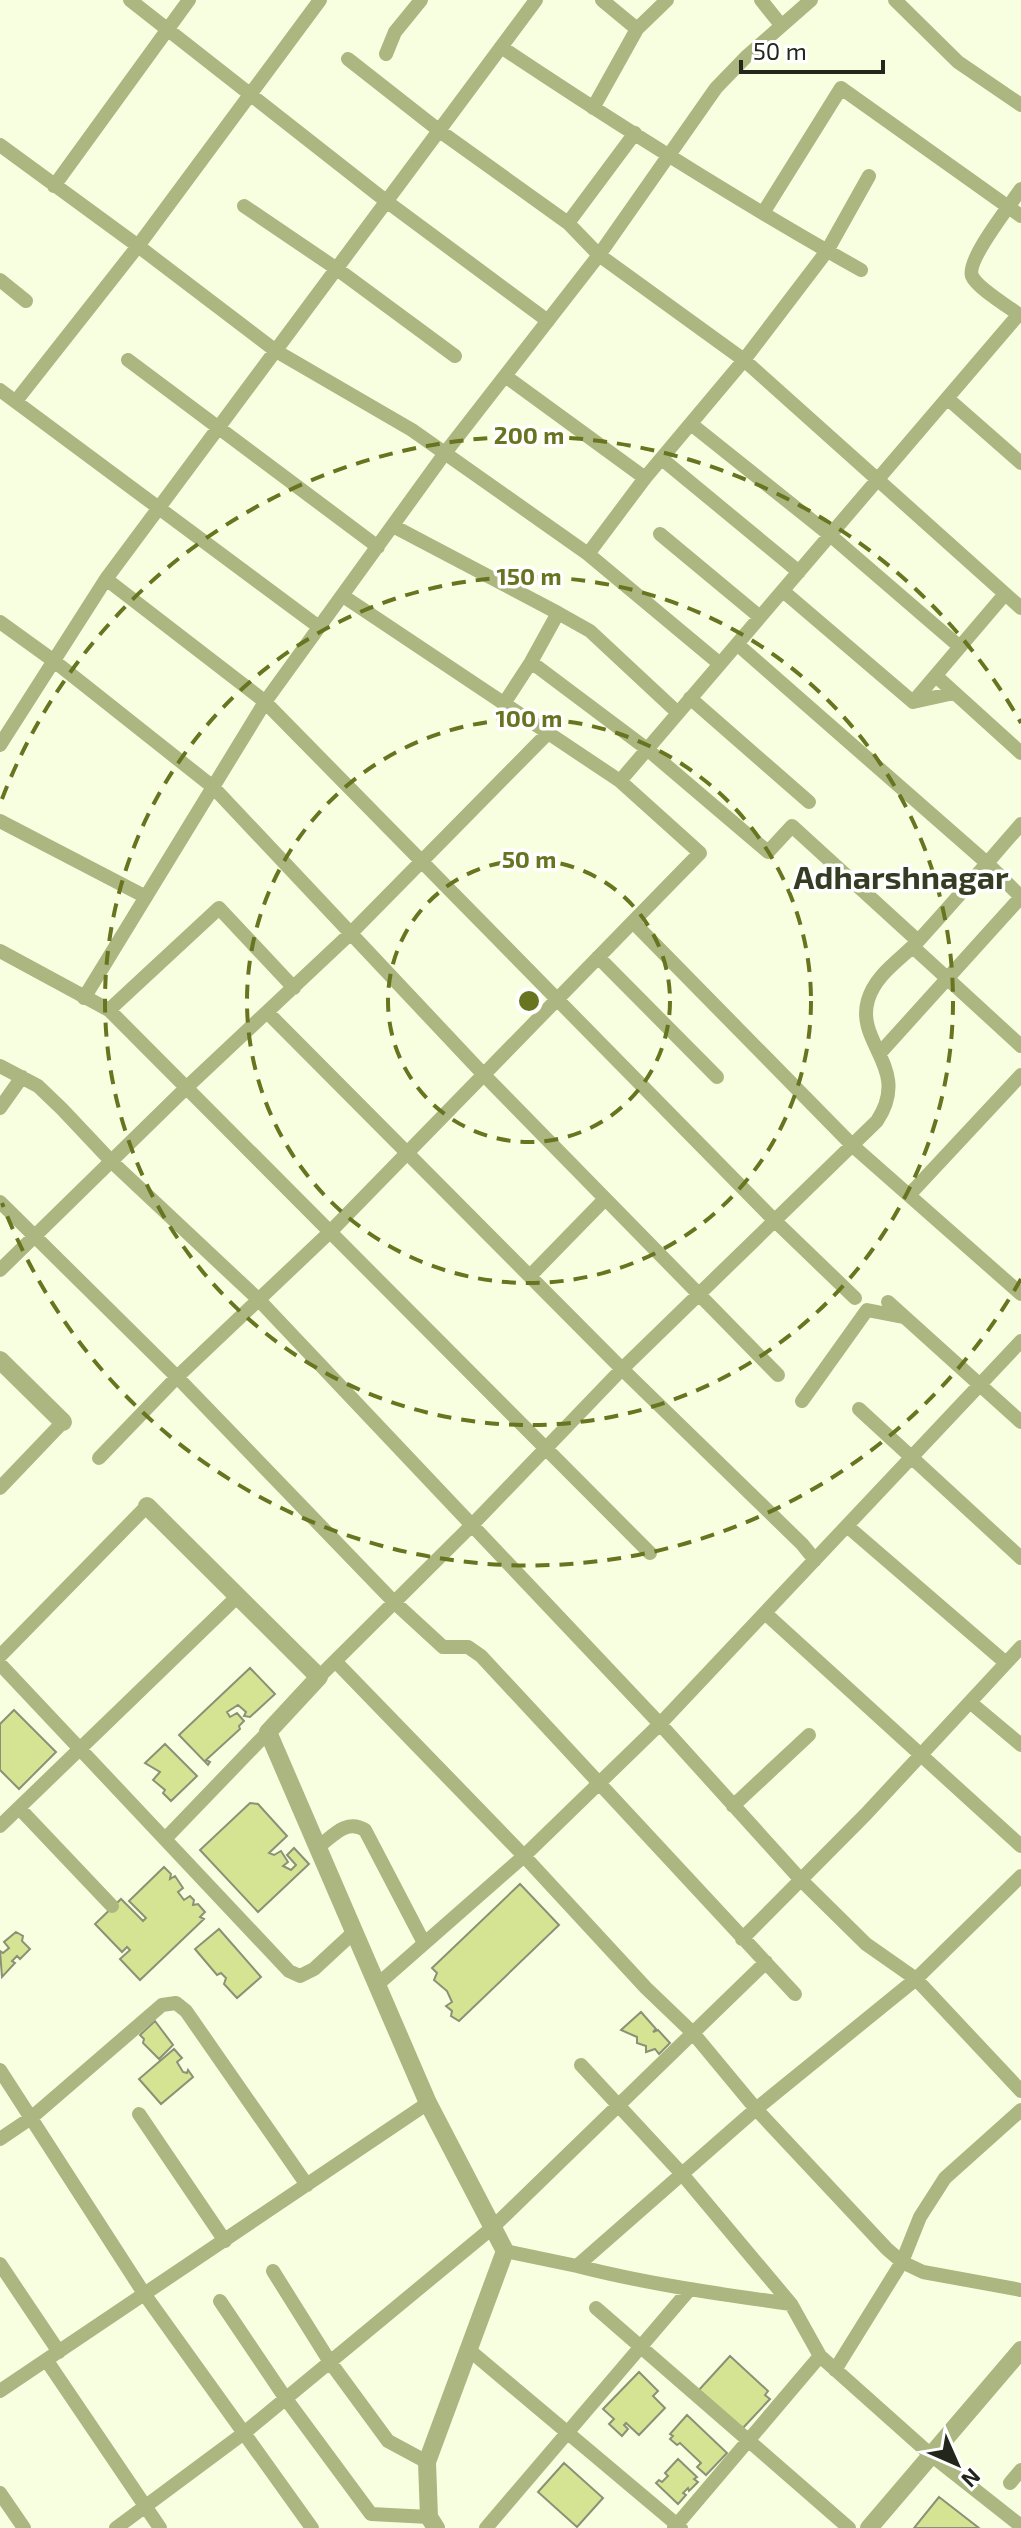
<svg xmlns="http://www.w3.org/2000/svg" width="1021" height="2528" font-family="'Exo 2',sans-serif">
  <rect width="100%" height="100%" fill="#f8ffe1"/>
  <path fill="#d5e492" stroke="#8b9176" stroke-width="2" d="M250 1668 275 1694 250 1717 244 1716 246 1712 238 1705 227 1712 230 1717 237 1713 244 1721 239 1726 240 1729 206 1760 210 1762 208 1765 179 1735Z
    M14 1710 56 1752 19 1789 0 1770V1724Z
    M165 1744 197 1776 171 1801 163 1793 165 1790 153 1780 160 1772 145 1763Z
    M250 1803 258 1804 287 1836 269 1853 274 1855 281 1851 288 1862 283 1866 291 1870 296 1865 287 1855 294 1848 309 1864 258 1912 200 1850Z
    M164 1867 171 1874 170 1879 175 1876 183 1888 178 1892 184 1900 190 1896 194 1900 193 1905 198 1904 205 1912 200 1917 204 1919 140 1980 120 1959 130 1950 127 1947 122 1952 95 1924 121 1899 143 1921 146 1918 129 1901Z
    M520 1884 559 1925 459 2021 451 2016 452 2011 446 2006 452 2002 447 1991 434 1980 437 1973 432 1968Z
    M219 1929 261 1977 237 1998 224 1984 226 1978 221 1973 217 1975 195 1949Z
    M16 1932 23 1936 22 1941 30 1949 20 1959 17 1956 12 1961 15 1963 2 1977 0 1951 3 1953 9 1948 4 1942Z
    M641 2012 656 2029 653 2032 658 2030 670 2043 659 2054 655 2049 646 2052V2046L637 2043V2037L621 2030Z
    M155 2021 173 2045 159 2059 143 2043 144 2039 140 2035Z
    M174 2049 182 2058 177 2062 183 2072 187 2073 188 2070 193 2077 161 2104 139 2079Z
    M730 2356 768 2391 765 2395 770 2399 741 2430 698 2391Z
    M639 2372 658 2391 653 2396 665 2408 639 2435 626 2423 624 2425 628 2429 622 2436 609 2424 614 2419 603 2409Z
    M687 2415 727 2453 706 2475 697 2467 701 2463 680 2443 677 2445 670 2439 673 2436 670 2434Z
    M678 2459 697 2477 694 2479 698 2482 689 2491 688 2488 683 2493 686 2495 678 2504 656 2483 659 2480 662 2482 668 2476 665 2473Z
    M564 2463 603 2498 577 2527 538 2492Z
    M939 2497 979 2528H914Z"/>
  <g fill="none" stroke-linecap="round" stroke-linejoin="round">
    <path stroke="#acb680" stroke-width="14" d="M130 0 386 201 548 321
      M602 0 637 29
      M761 0 781 25
      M895 0 958 62 1021 105
      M501 47C618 125 738 201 861 270
      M386 54 395 32 421 0
      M348 59 441 132 568 223 635 133
      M593 108 637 29 667 0
      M0 145 138 246 276 351 412 430 588 554 720 664
      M54 186 189 0
      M1021 189C1011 204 966 260 972 276 977 288 1009 307 1021 316
      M244 206 337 269 455 356
      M763 213 841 88 1021 216
      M568 223 599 255 744 360 1021 608
      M0 280 26 301
      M128 360 378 547
      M505 376 645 478
      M0 390 319 627
      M947 398 1021 463
      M16 401 138 246 320 0
      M691 424 830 535 960 647
      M662 459 799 572
      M393 526 558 613 531 662 505 702
      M660 534 760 617
      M588 554 645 478 744 360 827 251 869 176
      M106 579 263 700 773 1219 855 1298
      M783 591 913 702 1005 594
      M558 613 590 631 678 713
      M0 622 54 661 213 787 484 1075 778 1375
      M737 644 987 863 1021 897
      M531 662 647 749 768 852 792 826 918 941
      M936 676 1021 753
      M690 698 809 802
      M913 702 954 693
      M0 745 106 579 536 0
      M620 781 1019 314
      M0 821 146 897
      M633 922 853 1146 1021 1294
      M913 947 1021 1046
      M0 951 109 1010 650 1553
      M598 957 717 1077
      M84 998 265 702 445 453 599 255 716 88 746 57 811 0
      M109 1010 219 908 294 988
      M267 1012 622 1369 802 1544 815 1560
      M880 1053 1021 897
      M0 1066 38 1086 62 1109 112 1162 259 1300 660 1724 801 1880 866 1944 916 1979 1021 2091
      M0 1108 22 1077
      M910 1194 1021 1075
      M0 1202 177 1377 394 1602 443 1647H468L481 1656 795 1994
      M0 1270 187 1087 351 933 549 732
      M530 1276 605 1199
      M888 1302 1021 1422
      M802 1401 867 1310 903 1317
      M859 1409 1021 1558
      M99 1458 177 1377 331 1231 700 853 620 781 343 596
      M0 1488 63 1422
      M847 1526 1006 1663
      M766 1614 1021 1846
      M0 1656 147 1506
      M336 1662 524 1856 646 1988 693 2033 756 2109 887 2249 902 2262 923 2272 1021 2290
      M0 1664 289 1971 300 1976 314 1969 353 1933
      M319 1677 472 1525 622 1369 877 1121C912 1068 855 1044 868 1000 876 973 902 959 919 940 954 902 987 863 1021 824
      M971 1703 1021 1745
      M733 1806 809 1735
      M19 1808 112 1906
      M0 1826 238 1596
      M165 1839 268 1732
      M317 1848C332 1837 346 1818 365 1830L424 1943
      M742 1939 866 1814 1021 1647
      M377 1985 524 1856 660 1724 1021 1341
      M581 2065 682 2174 791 2304 820 2356 931 2455 1021 2526
      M0 2070 145 2295 312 2528
      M139 2114 225 2241
      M0 2139 31 2118 162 2005 176 2003 186 2011 307 2185
      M505 2251 577 2266 756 2109 916 1979 1021 1876
      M0 2264 59 2352
      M577 2266C647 2284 719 2294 791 2304
      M273 2271 330 2362 388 2441 427 2462
      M220 2301 286 2399 371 2514 429 2517
      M596 2308 849 2528
      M468 2349 681 2528
      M47 2361 160 2528
      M835 2370 902 2262 920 2217 945 2178 1021 2110
      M0 2391 428 2103
      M1010 2483 1021 2470
      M0 2493 24 2528
      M116 2528 244 2433 492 2228 766 1962
      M486 2528 690 2289
      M674 2528 820 2356"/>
    <path stroke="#acb680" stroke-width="18" d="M0 1360 63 1422
      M147 1506 319 1677 268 1732 428 2103 505 2251 427 2462 429 2517 436 2528
      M869 2528 1021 2350"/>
  </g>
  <g fill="none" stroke="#687420" stroke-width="4" stroke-dasharray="14 10">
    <circle cx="529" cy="1001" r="141"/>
    <circle cx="529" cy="1001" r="282"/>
    <circle cx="529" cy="1001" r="424"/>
    <path d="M1021 1279A565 565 0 0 1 2 1203M2 799A565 565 0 0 1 1021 723"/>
  </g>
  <g text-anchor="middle" stroke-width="7" stroke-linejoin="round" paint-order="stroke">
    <g font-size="32" font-weight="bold" fill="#363b23" stroke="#fff">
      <text x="901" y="889">Adharshnagar</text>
    </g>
  </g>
  <circle cx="529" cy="1001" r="12" fill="#687420" stroke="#fff" stroke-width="4"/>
  <g font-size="24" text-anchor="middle" font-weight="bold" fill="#687420" stroke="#fff" stroke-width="7" stroke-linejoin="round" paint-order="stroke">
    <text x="529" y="444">200 m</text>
    <text x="529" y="585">150 m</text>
    <text x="529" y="727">100 m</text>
    <text x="529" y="868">50 m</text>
  </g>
  <g transform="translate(957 2464) rotate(135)" stroke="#ffffff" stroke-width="6" paint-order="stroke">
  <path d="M0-6L14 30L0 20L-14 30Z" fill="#23261b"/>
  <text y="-12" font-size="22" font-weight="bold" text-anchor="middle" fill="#23261b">N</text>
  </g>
  <path d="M741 60v12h142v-12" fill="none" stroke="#23261b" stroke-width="4"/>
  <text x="753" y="60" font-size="24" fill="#23261b" stroke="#ffffff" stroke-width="6" paint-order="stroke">50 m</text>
</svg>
